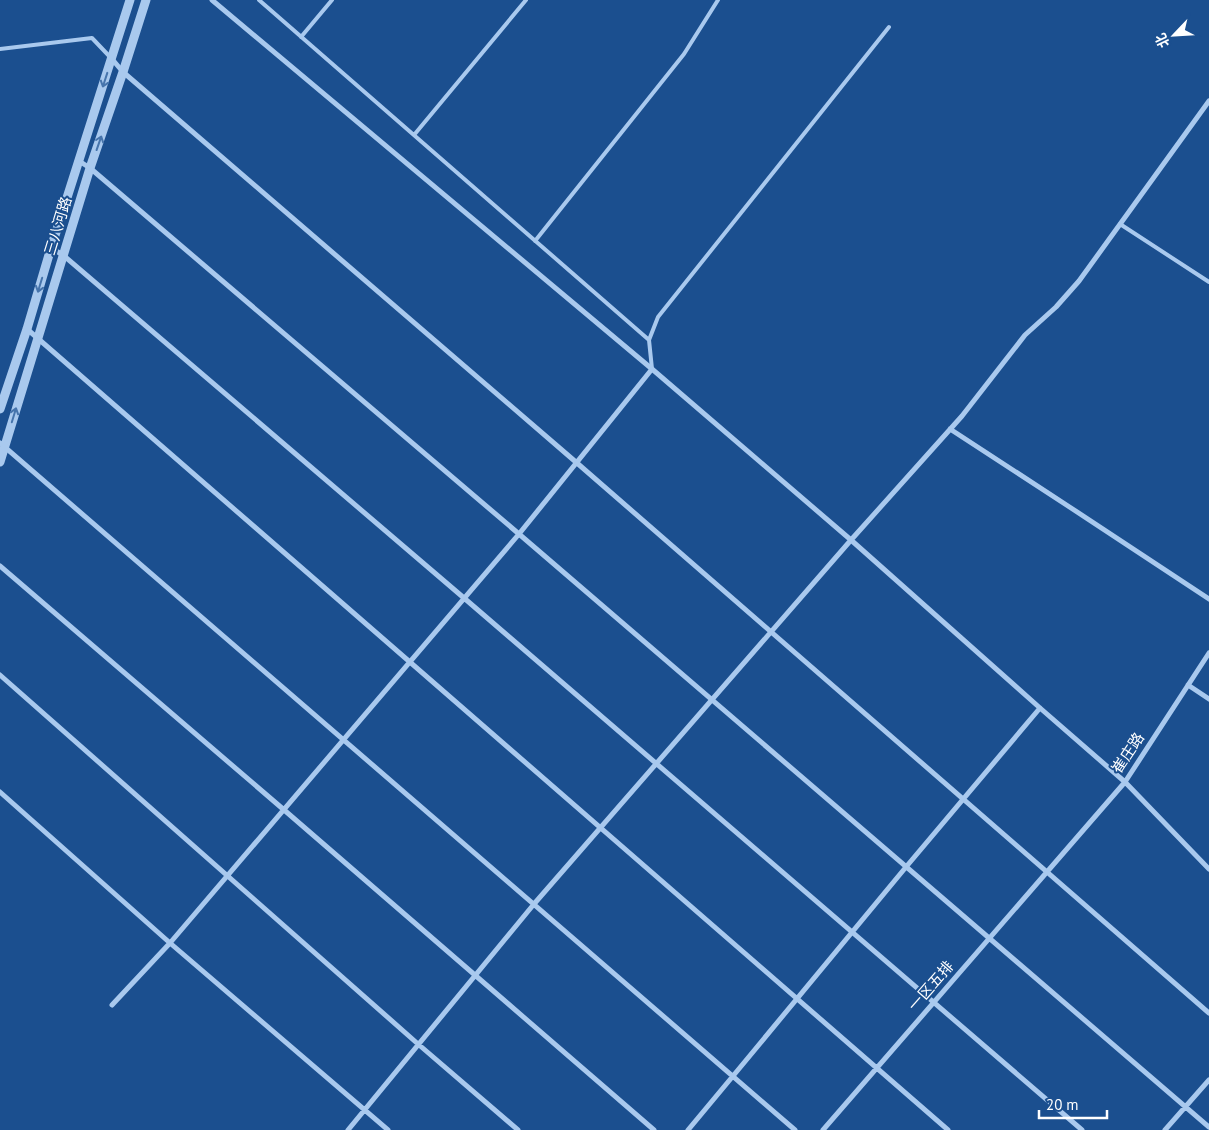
<svg xmlns="http://www.w3.org/2000/svg" width="1209" height="1130" font-family="'PT Sans','Noto Sans SC',sans-serif">
  <rect width="100%" height="100%" fill="#1b4f8f"/>
  <g fill="none" stroke-linecap="round" stroke-linejoin="round">
    <path stroke="#a9c9ee" stroke-width="4" d="M259 0 649 340
      M301 37 332 0
      M0 49 92 38 111 58
      M414 135 526 0
      M1120 224 1209 282
      M535 241 684 54 718 0
      M652 369 649 340 658 317 889 27"/>
    <path stroke="#a9c9ee" stroke-width="5" d="M212 0 652 369 851 540 1040 708 1125 782 1209 869
      M112 59 123 72 577 463 1209 1013
      M79 161 90 168 519 534 1209 1127
      M51 248 63 255 464 598 1082 1130
      M27 329 948 1130
      M950 429 1068 506 1209 599
      M0 443 795 1130
      M0 566 283 809 654 1130
      M0 675 418 1044 518 1130
      M1188 685 1209 699
      M0 792 170 943 388 1130
      M112 1005 170 943 519 534 652 369
      M348 1130 534 904 851 540 962 416 1025 335 1056 307 1079 281 1209 101
      M688 1130 733 1076 906 867 1040 708
      M823 1130 1125 782 1209 653
      M1165 1130 1209 1080"/>
    <path stroke="#a9c9ee" stroke-width="9" d="M0 409 27 329 51 248 130 0
      M0 462 90 168 123 72 146 0"/>
  </g>
  <defs><path id="oneway-shaft" d="M-6 0H5M1.5-3L5.5 0L1.5 3" fill="none" stroke-width="1.6" stroke-linecap="round" stroke-linejoin="round" transform="scale(1.25)"/></defs>
  <g stroke="#4674ac">
    <use href="#oneway-shaft" transform="translate(105 80) rotate(108)"/>
    <use href="#oneway-shaft" transform="translate(99 143) rotate(-71)"/>
    <use href="#oneway-shaft" transform="translate(40 285) rotate(107)"/>
    <use href="#oneway-shaft" transform="translate(14 415) rotate(-73)"/>
  </g>
  <g text-anchor="middle" stroke-width="4" stroke-linejoin="round" paint-order="stroke">
    <g font-size="15" fill="#fff" stroke="#1b4f8f">
      <text transform="translate(58 226) rotate(-73)" y="5">三八河路</text>
      <text transform="translate(1128 753) rotate(-56)" y="5">崔庄路</text>
      <text transform="translate(931 986) rotate(-49)" y="5">一区五排</text>
    </g>
  </g>
  <g transform="translate(1174 35) rotate(245)" stroke="#1b4f8f" stroke-width="4" paint-order="stroke">
  <path d="M0-4L9 19L0 12L-9 19Z" fill="#ffffff"/>
  <text y="-8" font-size="14" font-weight="bold" text-anchor="middle" fill="#ffffff">北</text>
  </g>
  <path d="M1039 1110v8h68v-8" fill="none" stroke="#ffffff" stroke-width="2.5"/>
  <text x="1046" y="1110" font-size="15" fill="#ffffff" stroke="#1b4f8f" stroke-width="4" paint-order="stroke">20 m</text>
</svg>
